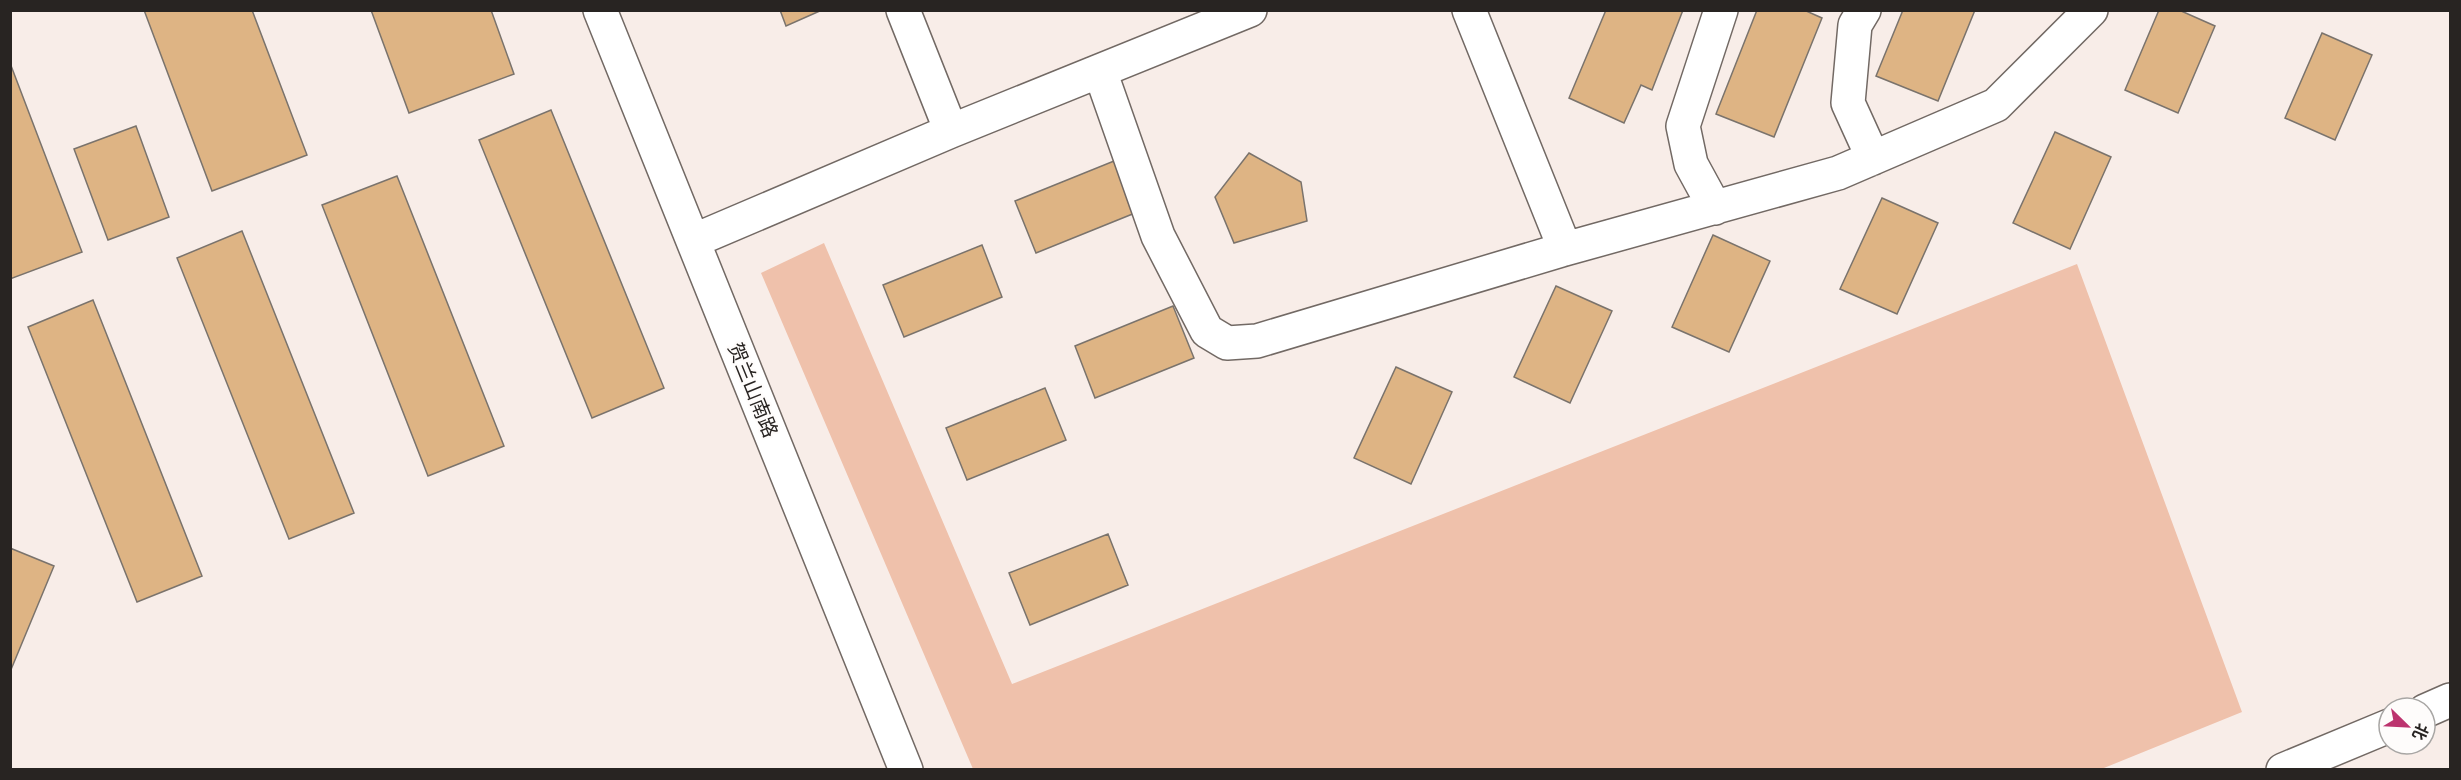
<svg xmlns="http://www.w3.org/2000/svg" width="2461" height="780" font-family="'Archivo Narrow','Noto Sans SC',sans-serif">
  <rect width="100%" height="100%" fill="#f8ede8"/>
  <path fill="#efc1ab" d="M824 243 1012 684 2077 264 2242 712 2099 770 973 769 761 273Z"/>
  <path fill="#deb484" stroke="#7a736c" stroke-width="1.5" d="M144 10H252L307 155 212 191Z
    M371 10H491L514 74 409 113Z
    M780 10H822L786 26Z
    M1606 10H1683L1652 90 1641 85 1624 123 1569 98Z
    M1757 10H1804L1822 18 1774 137 1716 114Z
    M1903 10H1975L1938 101 1876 76Z
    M2159 10H2179L2215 26 2178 113 2125 90Z
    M2322 33 2372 55 2335 140 2285 118Z
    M10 63 82 252 10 279Z
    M551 110 664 388 592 418 479 140Z
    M136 126 169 217 108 240 74 149Z
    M2055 132 2111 157 2070 249 2013 223Z
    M1249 153 1301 182 1307 221 1234 243 1215 197Z
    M1114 161 1135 213 1036 253 1015 201Z
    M397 176 504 446 428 476 322 205Z
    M1882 198 1938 223 1897 314 1840 289Z
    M242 231 354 513 289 539 177 258Z
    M1713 235 1770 261 1729 352 1672 327Z
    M982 245 1002 297 904 337 883 285Z
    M1556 286 1612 311 1570 403 1514 377Z
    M93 300 202 576 137 602 28 327Z
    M1173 306 1194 358 1095 398 1075 346Z
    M1396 367 1452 392 1411 484 1354 458Z
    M1045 388 1066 440 967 480 946 428Z
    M1108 534 1128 585 1030 625 1009 573Z
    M10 548 54 566 10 672Z"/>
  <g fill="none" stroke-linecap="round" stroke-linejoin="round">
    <g stroke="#726964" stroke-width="36">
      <path id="minor" d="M600 10 906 770
        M903 10 951 131
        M1469 10 1565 249
        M1864 10 1855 25 1848 103 1873 158
        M1100 71 1158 236 1207 331 1227 343 1257 341 1565 249 1838 173 1996 105 2091 10
        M1715 208 1691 164 1683 126 1721 10
        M693 241 951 131 1250 10
        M2425 711 2450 700
        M2283 770 2389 726"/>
    </g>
    <use href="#minor" stroke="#fff" stroke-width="33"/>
  </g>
  <g text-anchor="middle" stroke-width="4.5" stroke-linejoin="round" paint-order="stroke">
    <g font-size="20" fill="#282422" stroke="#fefcfb">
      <text transform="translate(753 390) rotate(68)" y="7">贺兰山南路</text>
    </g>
  </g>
  <rect width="2461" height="780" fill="none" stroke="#282422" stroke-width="24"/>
  <g transform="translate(2407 726) rotate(114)"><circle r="28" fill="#fefcfb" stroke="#a8a6a4" stroke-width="1.5"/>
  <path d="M0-4.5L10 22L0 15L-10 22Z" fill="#bc336e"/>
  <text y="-9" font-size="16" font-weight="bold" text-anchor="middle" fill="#282422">北</text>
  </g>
</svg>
